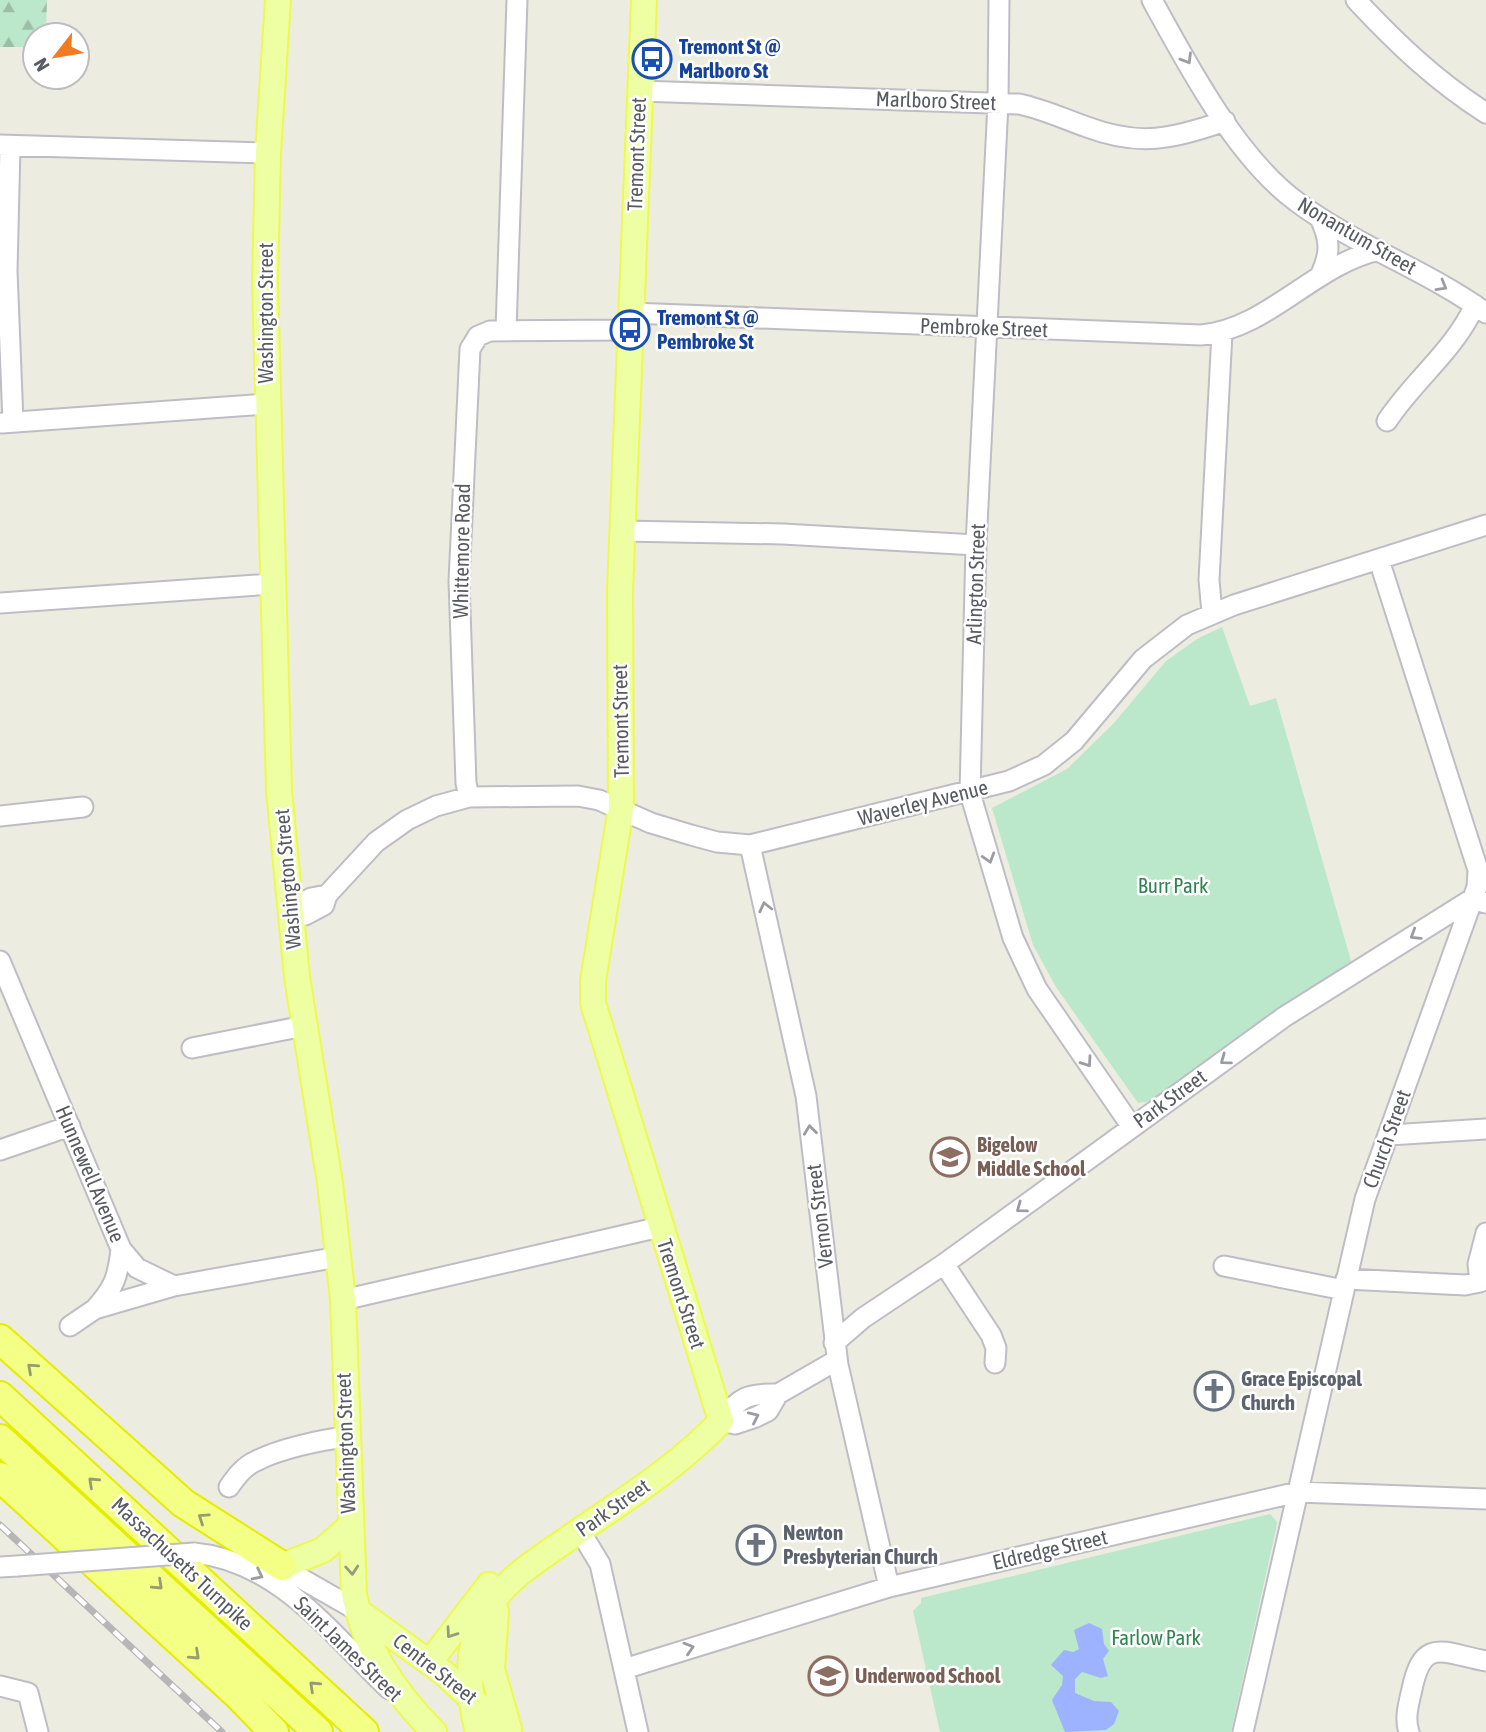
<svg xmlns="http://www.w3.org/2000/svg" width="1486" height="1732" font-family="'Asap Condensed',sans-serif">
  <defs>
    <pattern id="forest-firs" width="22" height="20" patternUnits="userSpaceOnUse" patternTransform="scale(1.75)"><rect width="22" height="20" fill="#bbe7ca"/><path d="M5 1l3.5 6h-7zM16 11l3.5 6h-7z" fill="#9bbea7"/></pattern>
  </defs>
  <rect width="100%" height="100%" fill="#ecede0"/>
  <path fill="#bbe7ca" d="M1222 627 1250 706 1276 698 1351 961 1150 1101 1138 1103 1056 987 1033 945 992 808 1067 769 1114 723 1166 661 1197 639Z
    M1270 1514 1277 1522 1276 1529 1231 1732H940L913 1611 921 1603V1598Z"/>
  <path fill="url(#forest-firs)" d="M0 0H47L46 35H35V47H0Z"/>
  <path fill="#9eb3ff" d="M1089 1623 1102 1629 1104 1644 1109 1651 1103 1659 1108 1676 1101 1678 1082 1672 1075 1679V1693L1094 1701 1111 1702 1119 1711 1114 1724 1106 1730 1065 1732 1052 1700 1062 1685 1063 1676 1051 1665 1064 1650 1073 1652 1079 1649 1074 1630Z"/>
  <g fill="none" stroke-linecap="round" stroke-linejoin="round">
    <g stroke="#bebdc5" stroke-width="23">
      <path id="minor" d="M999 0 998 103 976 545 970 793 1013 938 1037 989 1132 1127
        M1152 0C1188 66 1237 158 1297 202 1356 246 1427 270 1486 313
        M1356 0C1396 43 1436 81 1486 113
        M640 91 1019 104C1043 109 1064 119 1087 127 1140 147 1172 139 1225 121
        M0 145 268 153
        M10 146 7 271 13 422
        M1320 218C1330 240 1331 252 1321 274
        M631 313 1201 335C1268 329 1313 265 1379 250
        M506 330 517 0
        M1387 421C1414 380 1454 351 1475 305
        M2 423 266 404
        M622 531 783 534 976 545
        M0 603 272 584
        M1212 613 1209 580 1222 333
        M469 797 466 783 459 581 470 349 478 336 490 331 630 330
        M0 816 83 807
        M750 845 806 1096 838 1365 889 1587
        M327 895 324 905 305 915 289 910 311 898 327 895 376 842 407 820 436 806 469 797 578 796 599 800 651 823 691 835 717 842 750 845 1009 781 1044 765 1074 741 1143 659 1187 625 1234 605 1486 525
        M0 961 121 1249 137 1268 174 1286 338 1257
        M192 1048 304 1026
        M1389 1135 1486 1129
        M0 1150 70 1126
        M944 1264 991 1335 996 1348 995 1363
        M1224 1266 1344 1290
        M1346 1279 1465 1285 1480 1282 1478 1264 1486 1233
        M343 1300 660 1227
        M95 1309C114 1288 118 1277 121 1249
        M70 1326 95 1309 174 1286
        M834 1343 863 1318 944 1264 1284 1017 1472 899 1486 903
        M778 1394C748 1393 739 1397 721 1421L735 1424 756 1417 768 1411 778 1394 837 1360
        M229 1487C236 1477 244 1466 256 1461 279 1449 320 1440 346 1437
        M580 1531 600 1564 638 1732
        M194 1553C279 1561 332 1635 389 1689
        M274 1563 358 1611
        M0 1567 17 1566
        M624 1669 889 1587 1298 1492 1486 1499
        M0 1686 28 1693 38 1732
        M1243 1732 1365 1199 1477 887 1478 870 1379 560
        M1409 1732C1404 1718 1409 1703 1412 1689 1423 1636 1443 1653 1486 1661"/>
    </g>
    <g stroke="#ecf94e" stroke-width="28">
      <path id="major" d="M278 0 268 153 265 282 279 790 297 977 330 1183 343 1300 354 1594C364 1647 396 1694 434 1732
        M282 1566 323 1550 349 1527
        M358 1611 445 1674 507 1732
        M496 1611 492 1669 509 1729
        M430 1662 489 1585
        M478 1732C468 1693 465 1648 485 1612 505 1579 538 1560 569 1538 621 1502 677 1468 721 1421L593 1003V981L621 808 620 591 644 0"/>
    </g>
    <g stroke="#e4ed00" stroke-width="32">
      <path id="highway" d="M0 1339 183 1503 282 1566
        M0 1396 364 1732
        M0 1439 318 1732
        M0 1477 239 1696 274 1732"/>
    </g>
    <use href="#minor" stroke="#fff" stroke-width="19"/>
    <use href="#major" stroke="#eeffa3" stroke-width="24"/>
    <use href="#highway" stroke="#f3ff85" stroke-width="28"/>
    <g stroke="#b6b6b7" stroke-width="7">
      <path id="rail" d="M0 1525 222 1732"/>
    </g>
    <use href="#rail" stroke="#fff" stroke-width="4.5" stroke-dasharray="13" stroke-linecap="butt"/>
    <g stroke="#bebdc5" stroke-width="23" stroke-linecap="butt">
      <path id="minor-bridge" d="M17 1566 194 1553"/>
    </g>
    <use href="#minor-bridge" stroke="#fff" stroke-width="19"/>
  </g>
  <defs><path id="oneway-chevron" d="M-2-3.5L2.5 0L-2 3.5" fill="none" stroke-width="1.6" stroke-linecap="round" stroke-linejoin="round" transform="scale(1.75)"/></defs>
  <g stroke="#9b9ca1">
    <use href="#oneway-chevron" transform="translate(1187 59) rotate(59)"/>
    <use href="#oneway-chevron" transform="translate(1442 286) rotate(30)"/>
    <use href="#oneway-chevron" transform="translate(989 858) rotate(73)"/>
    <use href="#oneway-chevron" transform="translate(765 907) rotate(-103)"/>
    <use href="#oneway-chevron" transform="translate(1415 935) rotate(148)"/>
    <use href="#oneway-chevron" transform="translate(1225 1060) rotate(144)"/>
    <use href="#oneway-chevron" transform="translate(1087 1062) rotate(55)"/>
    <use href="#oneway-chevron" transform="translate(810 1130) rotate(-97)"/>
    <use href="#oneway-chevron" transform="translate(1021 1208) rotate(144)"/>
    <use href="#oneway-chevron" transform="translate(754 1417) rotate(-25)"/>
    <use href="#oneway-chevron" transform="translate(258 1575) rotate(27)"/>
    <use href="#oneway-chevron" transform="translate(689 1648) rotate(-17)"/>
  </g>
  <g stroke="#979c70">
    <use href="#oneway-chevron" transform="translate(32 1368) rotate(-138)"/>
    <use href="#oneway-chevron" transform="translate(93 1482) rotate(-137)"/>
    <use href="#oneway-chevron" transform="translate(203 1518) rotate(-146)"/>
    <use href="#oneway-chevron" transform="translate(158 1585) rotate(43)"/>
    <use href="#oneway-chevron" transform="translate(195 1655) rotate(43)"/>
    <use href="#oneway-chevron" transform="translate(314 1686) rotate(-137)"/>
  </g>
  <g stroke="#959c7c">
    <use href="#oneway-chevron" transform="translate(352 1570) rotate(86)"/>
    <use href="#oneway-chevron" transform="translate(451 1633) rotate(125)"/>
  </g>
  <defs>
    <g id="bus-ring" transform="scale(2.0125)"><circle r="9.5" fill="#fff" stroke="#1a4fb4" stroke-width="1.5"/><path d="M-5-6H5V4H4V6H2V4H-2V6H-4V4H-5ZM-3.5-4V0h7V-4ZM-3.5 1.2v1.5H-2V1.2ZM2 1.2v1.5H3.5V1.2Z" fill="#1a4fb4"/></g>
    <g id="school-ring" transform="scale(2.0125)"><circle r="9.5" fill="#fff" stroke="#8d6e63" stroke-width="1.5"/><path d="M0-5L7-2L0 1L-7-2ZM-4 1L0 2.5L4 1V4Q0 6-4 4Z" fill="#8d6e63"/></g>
    <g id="church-ring" transform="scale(2.0125)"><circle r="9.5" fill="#fff" stroke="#6b7280" stroke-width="1.5"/><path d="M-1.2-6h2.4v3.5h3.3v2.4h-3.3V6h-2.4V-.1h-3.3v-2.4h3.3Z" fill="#6b7280"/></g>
  </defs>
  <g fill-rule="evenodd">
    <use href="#bus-ring" x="652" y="59"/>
    <use href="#bus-ring" x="630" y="330"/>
    <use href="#school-ring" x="950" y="1157"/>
    <use href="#church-ring" x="1214" y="1391"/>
    <use href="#church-ring" x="756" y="1545"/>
    <use href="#school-ring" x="828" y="1676"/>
  </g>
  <g text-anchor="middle" stroke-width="5" stroke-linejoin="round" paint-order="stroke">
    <g font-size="21" font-weight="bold" fill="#164399" stroke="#fff" text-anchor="start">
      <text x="679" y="54">Tremont St @<tspan x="679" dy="24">Marlboro St</tspan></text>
      <text x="657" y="325">Tremont St @<tspan x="657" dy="24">Pembroke St</tspan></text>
    </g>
    <g font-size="21" fill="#595a62" stroke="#fff">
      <text transform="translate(936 101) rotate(2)" y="7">Marlboro Street</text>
      <text transform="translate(637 154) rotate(-88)" y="7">Tremont Street</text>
      <text transform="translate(1357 236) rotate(30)" y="7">Nonantum Street</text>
      <text transform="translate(266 313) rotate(-90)" y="7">Washington Street</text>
      <text transform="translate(984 328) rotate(2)" y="7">Pembroke Street</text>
      <text transform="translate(462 551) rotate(-89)" y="7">Whittemore Road</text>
      <text transform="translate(976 584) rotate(-88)" y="7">Arlington Street</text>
      <text transform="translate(621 721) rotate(-91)" y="7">Tremont Street</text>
      <text transform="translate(923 803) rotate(-14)" y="7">Waverley Avenue</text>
      <text transform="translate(288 879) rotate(-95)" y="7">Washington Street</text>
      <text transform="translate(1170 1099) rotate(-36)" y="7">Park Street</text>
      <text transform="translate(1387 1139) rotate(-70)" y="7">Church Street</text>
      <text transform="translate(90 1174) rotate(67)" y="7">Hunnewell Avenue</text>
      <text transform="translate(820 1216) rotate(-97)" y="7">Vernon Street</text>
      <text transform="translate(681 1294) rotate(72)" y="7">Tremont Street</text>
      <text transform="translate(346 1443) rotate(-92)" y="7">Washington Street</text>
      <text transform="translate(613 1508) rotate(-35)" y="7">Park Street</text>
      <text transform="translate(1050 1550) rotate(-13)" y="7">Eldredge Street</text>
      <text transform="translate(182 1564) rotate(43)" y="7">Massachusetts Turnpike</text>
      <text transform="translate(348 1649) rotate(44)" y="7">Saint James Street</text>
      <text transform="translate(435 1669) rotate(38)" y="7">Centre Street</text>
    </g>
    <g font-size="21" fill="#2f8451" stroke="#fff">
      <text x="1173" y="893">Burr Park</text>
      <text x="1156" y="1645">Farlow Park</text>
    </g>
    <g font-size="21" font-weight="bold" fill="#785e54" stroke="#fff" text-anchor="start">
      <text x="977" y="1152">Bigelow<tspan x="977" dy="24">Middle School</tspan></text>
      <text x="855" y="1683">Underwood School</text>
    </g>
    <g font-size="21" font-weight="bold" fill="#5b616d" stroke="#fff" text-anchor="start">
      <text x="1241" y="1386">Grace Episcopal<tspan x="1241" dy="24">Church</tspan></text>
      <text x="783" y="1540">Newton<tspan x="783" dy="24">Presbyterian Church</tspan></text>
    </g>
  </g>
  <g transform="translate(56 56) rotate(239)"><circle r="33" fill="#ffffff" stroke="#bdbdc0" stroke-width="2"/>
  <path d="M0-5L12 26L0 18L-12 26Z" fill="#f27b21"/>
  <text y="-10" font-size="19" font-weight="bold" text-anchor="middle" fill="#595a62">N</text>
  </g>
</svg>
